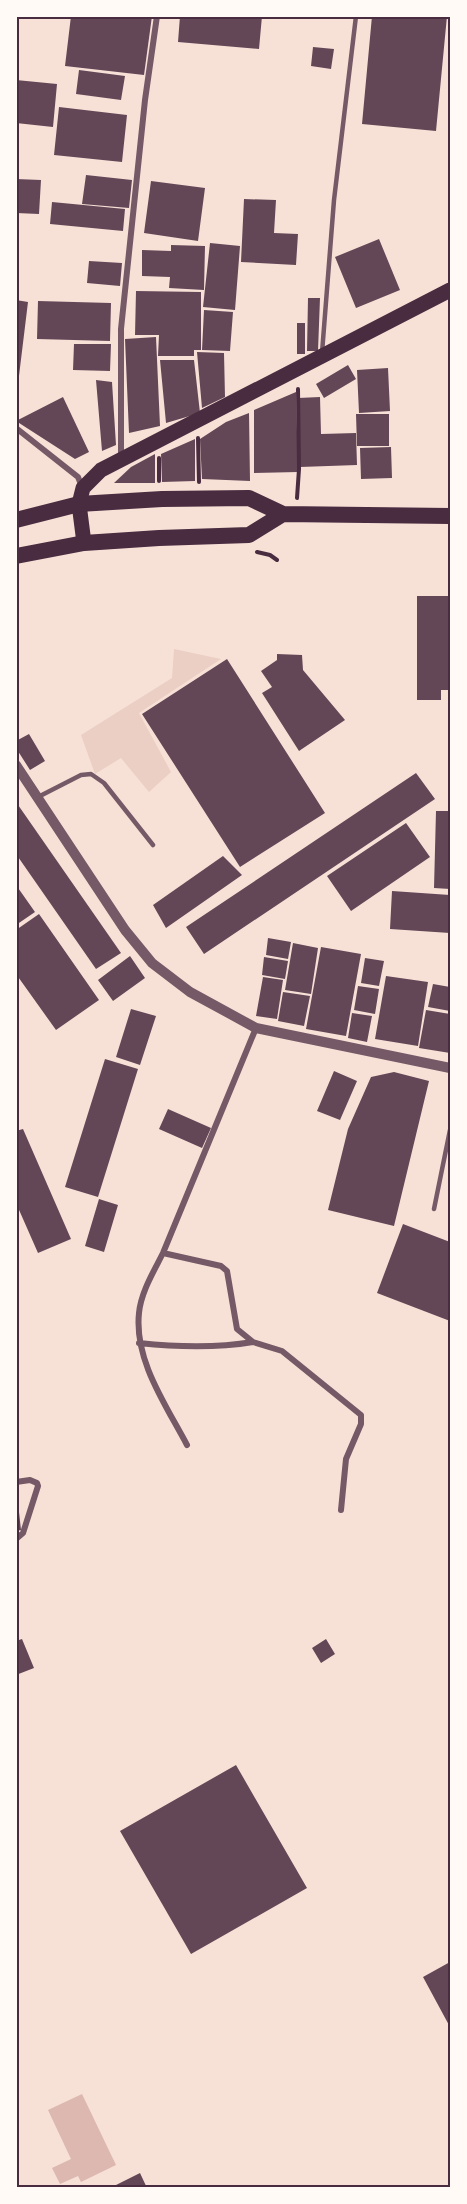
<svg xmlns="http://www.w3.org/2000/svg" width="467" height="2204" font-family="Overpass,sans-serif">
  <rect width="100%" height="100%" fill="#f7e1d7"/>
  <path fill="#ebcfc5" d="M174 649 221 659 139 713 171 772 149 792 121 758 95 774 81 735 172 678Z"/>
  <path fill="#dcb8b0" d="M82 2094 116 2165 81 2182 78 2176 60 2184 52 2168 71 2159 48 2110Z"/>
  <path fill="#644757" d="M71 16H152L144 75 65 66Z
    M180 16H262L259 49 178 42Z
    M372 16H447L436 131 362 124Z
    M313 47 334 49 331 69 311 66Z
    M79 70 125 76 121 100 76 94Z
    M16 80 57 84 53 127 16 123Z
    M59 107 127 115 122 162 54 155Z
    M86 175 132 180 129 208 82 204Z
    M16 179 41 180 39 214 16 213Z
    M151 181 205 188 198 241 144 233Z
    M244 199 276 200 274 233 298 234 296 265 241 262Z
    M52 202 125 209 123 231 50 224Z
    M379 239 400 290 356 308 335 257Z
    M210 243 240 246 235 310 203 307Z
    M171 245 205 246 204 290 169 288 170 277 142 276V250L171 251Z
    M89 261 122 263 120 286 87 283Z
    M136 291 201 292V350H194V356H158L159 335H135Z
    M308 298H320L318 351H307Z
    M16 300 28 302 18 384H16Z
    M38 301 111 303 110 341 37 339Z
    M204 310 233 312 230 351 202 350Z
    M297 323H305V354H297Z
    M156 337 160 426 129 433 125 339Z
    M74 344H111L110 371 73 370Z
    M197 352 224 353 225 397 202 408Z
    M160 360H194L200 413 166 423Z
    M348 365 356 379 324 398 316 384Z
    M388 368 390 411 359 413 357 370Z
    M96 380 112 382 116 445 102 451Z
    M296 392 298 472 254 473V410Z
    M63 397 89 452 75 459 16 421Z
    M320 397 321 434 356 433 357 465 300 467 298 398Z
    M249 413 250 481 202 479 200 439 226 422Z
    M356 414H389V446H357Z
    M195 439V481L162 482 161 454Z
    M391 447 392 478 361 479 360 448Z
    M155 454V483H114L131 467Z
    M417 596H450V690H441V700H417Z
    M277 654 302 655 303 670 345 720 299 751 262 693 272 687 261 671 277 660Z
    M227 659 325 813 240 867 142 714Z
    M29 734 45 761 30 770 16 748V741Z
    M416 773 435 799 204 954 186 927Z
    M16 802 121 953 96 969 16 854Z
    M436 811H450V889L434 888Z
    M406 823 430 857 351 911 327 876Z
    M223 856 242 875 166 928 153 905Z
    M16 885 35 912 16 925Z
    M392 891 450 895V933L390 929Z
    M39 914 99 1000 56 1030 16 974V930Z
    M268 938 291 942 288 959 266 955Z
    M293 943 318 948 311 994 285 990Z
    M321 947 361 954 346 1036 306 1029Z
    M130 956 145 978 113 1001 98 980Z
    M264 957 288 961 285 979 262 975Z
    M365 958 384 961 379 986 361 983Z
    M386 976 428 982 418 1046 375 1039Z
    M263 977 283 980 277 1019 256 1016Z
    M433 984 450 987V1011L428 1007Z
    M358 986 379 989 375 1014 354 1010Z
    M283 992 310 996 304 1026 278 1021Z
    M131 1009 156 1016 140 1065 116 1057Z
    M426 1010 450 1014V1053L419 1048Z
    M352 1013 372 1016 367 1042 348 1038Z
    M105 1059 138 1069 98 1197 65 1187Z
    M334 1071 357 1081 340 1120 317 1111Z
    M394 1072 429 1081 394 1226 328 1210 348 1129 371 1077Z
    M168 1109 211 1128 202 1148 159 1129Z
    M23 1129 71 1239 38 1253 16 1203V1131Z
    M99 1199 118 1205 104 1252 85 1246Z
    M403 1224 450 1242V1321L377 1293Z
    M18 1503 21 1530 16 1531V1504Z
    M22 1639 34 1668 16 1675V1641Z
    M326 1639 335 1654 321 1663 312 1648Z
    M236 1765 307 1888 191 1954 120 1831Z
    M450 1962V2027L423 1977Z
    M140 2173 147 2188H110Z"/>
  <g fill="none" stroke-linecap="round" stroke-linejoin="round">
    <path stroke="#4a2c40" stroke-width="4" d="M198 438 199 482
      M159 458V481
      M297 498 299 469 298 389
      M257 552 270 555 277 560
      M16 1619 17 1618"/>
    <path stroke="#755966" stroke-width="4.5" d="M322 353 334 200 356 16
      M38 797 81 775 91 774 104 783 153 845
      M434 1209 450 1130"/>
    <path stroke="#755966" stroke-width="6" d="M16 428 78 477 82 487
      M121 458V329L145 100 157 16
      M163 1253 221 1266 227 1271 237 1329 253 1342 282 1351 361 1415V1424L346 1459 341 1510
      M139 1343C176 1347 217 1348 253 1342
      M187 1445C166 1405 134 1360 139 1313 141 1292 154 1271 163 1253L256 1028
      M16 1482 30 1480 37 1483 38 1486 23 1533 16 1539"/>
    <path stroke="#755966" stroke-width="10" d="M16 765 125 930 152 963 190 992 256 1028 450 1068"/>
    <path stroke="#4a2c40" stroke-width="15" d="M84 543 79 504 83 488 101 470 450 290"/>
    <path stroke="#4a2c40" stroke-width="16" d="M16 520 79 504 162 499 249 498 283 514 450 516
      M16 556 84 543 159 538 249 535 283 514"/>
  </g>
  <rect width="467" height="2204" fill="none" stroke="#fffaf5" stroke-width="36"/>
  <rect x="18" y="18" width="431" height="2168" fill="none" stroke="#4a2c40" stroke-width="2"/>
</svg>
